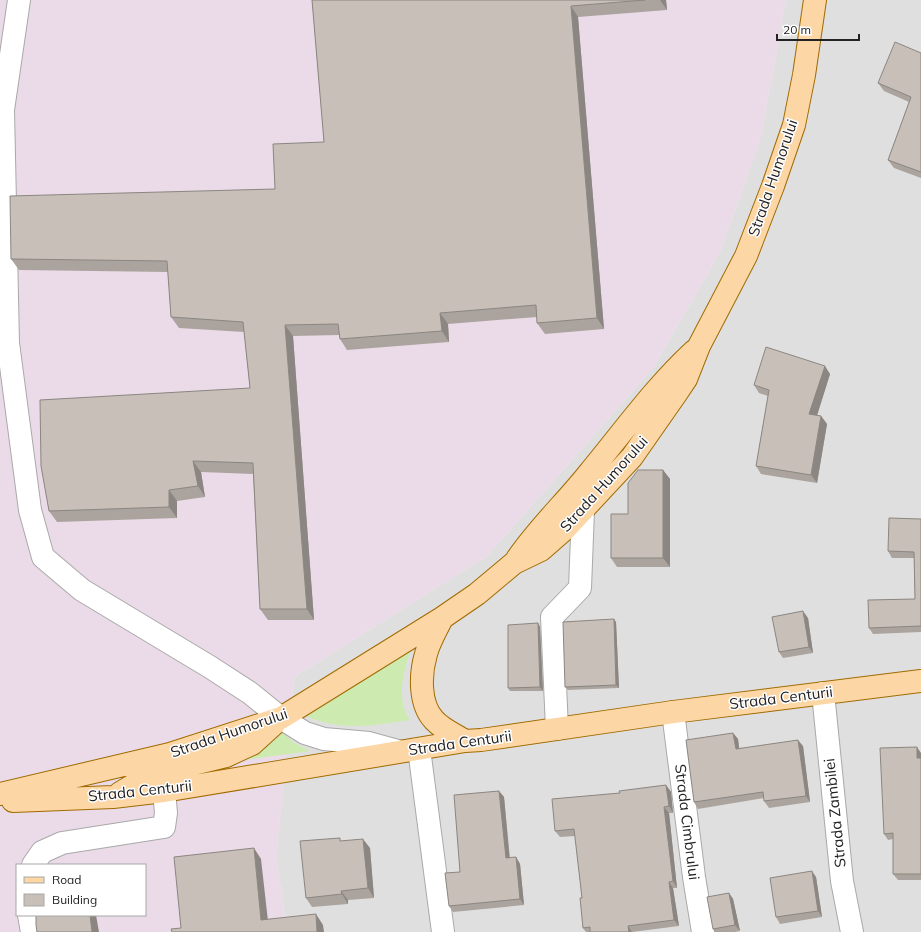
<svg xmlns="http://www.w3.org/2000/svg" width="921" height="932" font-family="Mulish,sans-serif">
  <rect width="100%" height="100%" fill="#f2efe9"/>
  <path fill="#e0dfdf" d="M786 0H921V932H287L276 857 294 677 487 556 653 368 721 250 761 136Z"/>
  <path fill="#ebdbe8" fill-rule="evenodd" d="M0 0H786L761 136 721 250 653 368 487 556 294 677 276 857 287 932H0ZM17 865H145V915H17Z"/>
  <path fill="#cdebb0" d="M410 651C403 675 396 698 410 720 369 726 340 732 301 714Z
    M283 732 293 742 310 751 237 761C255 754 269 747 283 732Z"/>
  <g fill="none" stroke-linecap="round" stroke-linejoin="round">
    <g stroke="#a9a9a9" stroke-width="24">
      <path id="minor" d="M19 0 3 110 8 343 30 510 43 557 82 590 210 667 250 693 281 718 305 733 324 739 369 743 398 751
        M823 693 842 881 852 932
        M673 712 694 877 703 932
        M557 729 552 617 580 588 583 510
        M419 749 443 932
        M33 865 42 852 62 843 164 827 166 813 164 791
        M29 915 32 932"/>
    </g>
    <g stroke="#a06b00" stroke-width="24">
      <path id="major" d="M517 559C538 528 566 502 589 473 623 432 655 387 694 351
        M442 618C437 629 429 642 426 654 420 674 419 704 434 720 442 729 454 734 465 741
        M120 793 152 774 226 756 252 744 274 724
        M0 794 170 754 281 718 442 618 477 594 514 563 541 550 565 529 632 457 676 394 686 379 699 346 746 256 773 186 794 125 804 75 815 0
        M13 801 113 797 164 791 465 741 481 740 673 712 921 681"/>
    </g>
    <use href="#minor" stroke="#fff" stroke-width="22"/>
    <use href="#major" stroke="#fcd6a4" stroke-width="22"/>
  </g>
  <path fill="#aba49e" d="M312 0H666L667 10 578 17 604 329 545 334 537 323V317L448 324 449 342 347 350 340 339 339 335 293 336 314 620H268L260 609 253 474 201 472 205 497 177 501V518L57 522 49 511 250 388 244 332 179 328 171 317 168 272 19 270 11 259 275 189 324 142Z
    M921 53V178L894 168 888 160 909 102 884 91 878 83Z
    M830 374 817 415 821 416 827 424 817 483 761 474 756 466 768 396 759 393 754 385Z
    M663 470 670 479V567H617L611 558 628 514Z
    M921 519V632L873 634 869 628 915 599 914 558H892L888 551Z
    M808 618 813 653 783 658 779 652Z
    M616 622 619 688 568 690 565 687Z
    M538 623 540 627 543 691H510L508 688Z
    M733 733 738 739 739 748 803 746 810 802 769 808 764 801V798L698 809 694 802Z
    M921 753V880H898L893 874V839L888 840 884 834Z
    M666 785 671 792 673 813H669L677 888H673L679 926 632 932H586L583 928 582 898 575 836 560 837 555 831 620 793Z
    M499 791 504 797 510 858 516 857 520 864 524 905 453 912 449 906 460 872Z
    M342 841 370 848 374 898 348 900V904L312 907 306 898Z
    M816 877 822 917 780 924 776 917Z
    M729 893 733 899 740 931 735 932H715L713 929Z"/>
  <path fill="#8b8681" d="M660 0H666L667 10Z
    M571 6 578 17 604 329 597 318Z
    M440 313 448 324 449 342 442 331Z
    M285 325 293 336 314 620 307 609Z
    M825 366 830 374 815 422 809 414Z
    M821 416 827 424 817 483 811 475Z
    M193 461 201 472 205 497 198 486Z
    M663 470 670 479V567L663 558Z
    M169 490 177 501V518L169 507Z
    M803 611 808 618 813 653 809 647Z
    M614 619 616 622 619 688 616 685Z
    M538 623 540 627 543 691 540 687Z
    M733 733 738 739 740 755 736 749Z
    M798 740 803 746 810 802 806 796Z
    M917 747 921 753V763L917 758Z
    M666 785 671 792 673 813 669 806Z
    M499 791 504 797 510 864 506 858Z
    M664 807 669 813 677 888 673 881Z
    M363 839 370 848 374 898 368 888Z
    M254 848 261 859 269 930 261 920Z
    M516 857 520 864 524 905 520 899Z
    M812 871 816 877 822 917 818 911Z
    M669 882 673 888 679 926 674 920Z
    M341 891 348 900V904L342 894Z
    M729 893 733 899 740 931 735 925Z
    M316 914 323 925 324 932H317Z
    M90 915H96L99 932H92Z
    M628 926 632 932H629Z"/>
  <path fill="#c7bfb8" stroke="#8b8681" d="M312 0H645L571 6 597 318 537 323 536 305 440 313 442 331 340 339 338 324 285 325 307 609H260L253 463 193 461 198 486 169 490V507L49 511 41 466 40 400 250 388 243 322 171 317 167 261 11 259 10 196 275 189 273 144 324 142Z
    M895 42 921 53V172L888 160 911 97 878 83Z
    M766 347 825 366 809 414 821 416 811 475 756 466 769 390 754 385Z
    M638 470H663V558H611V514H628V483Z
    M889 518 921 519V626L869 628 868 600 915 599 914 552 888 551Z
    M803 611 809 647 779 652 772 617Z
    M614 619 616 685 565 687 563 622Z
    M538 623 540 687 508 688V625Z
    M733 733 736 749 798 740 806 796 764 801 763 792 694 802 686 740Z
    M917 747V758H921V874H893V833L884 834 880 748Z
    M666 785 669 806 664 807 673 881 669 882 674 920 628 926 629 932H590V927L583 928 580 898H582L574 829 555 831 552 799 620 793 619 791Z
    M499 791 506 858 516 857 520 899 449 906 445 873 460 872 454 795Z
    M340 838V841L363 839 368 888 341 891 342 894 306 898 300 841Z
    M254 848 261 920 316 914 317 932H172L171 929 181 928 174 857Z
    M812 871 818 911 776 917 770 878Z
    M729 893 735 925 713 929 707 897Z
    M36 915H90L92 932H37L36 925Z"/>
  <g text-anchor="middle" stroke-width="3" stroke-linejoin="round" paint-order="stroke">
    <g font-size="15" fill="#222" stroke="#fff">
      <text transform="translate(773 178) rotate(-71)" y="5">Strada Humorului</text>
      <text transform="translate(604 484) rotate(-48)" y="5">Strada Humorului</text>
      <text transform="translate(781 698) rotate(-7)" y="5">Strada Centurii</text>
      <text transform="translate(229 733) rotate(-19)" y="5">Strada Humorului</text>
      <text transform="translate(460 743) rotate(-8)" y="5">Strada Centurii</text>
      <text transform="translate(140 791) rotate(-6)" y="5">Strada Centurii</text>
      <text transform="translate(835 813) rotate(-96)" y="5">Strada Zambilei</text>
      <text transform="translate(687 822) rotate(83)" y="5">Strada Cimbrului</text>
    </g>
  </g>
  <rect x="16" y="864" width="130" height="52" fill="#ffffff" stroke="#a7a7a7"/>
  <rect x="24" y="877" width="20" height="6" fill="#fcd6a4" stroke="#a7a7a7"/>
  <text x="52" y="884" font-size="12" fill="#222222">Road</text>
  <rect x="24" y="894" width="20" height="12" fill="#c7bfb8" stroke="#a7a7a7"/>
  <text x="52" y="904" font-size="12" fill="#222222">Building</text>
  <path d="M777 34v6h82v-6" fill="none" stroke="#222222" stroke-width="2"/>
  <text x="783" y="34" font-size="12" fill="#222222" stroke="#ffffff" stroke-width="3" paint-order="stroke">20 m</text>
</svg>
